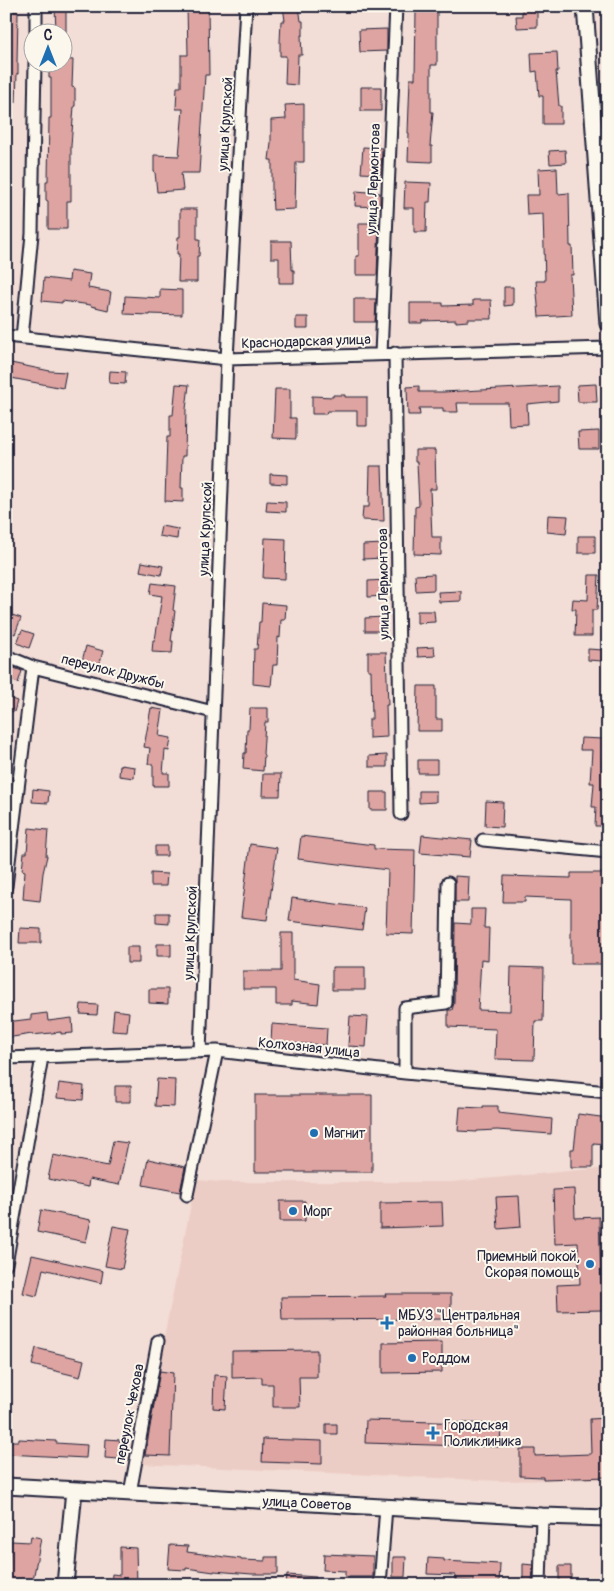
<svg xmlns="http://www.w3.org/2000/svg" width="614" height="1591" font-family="Pangolin,sans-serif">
  <rect width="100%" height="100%" fill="#f2ded6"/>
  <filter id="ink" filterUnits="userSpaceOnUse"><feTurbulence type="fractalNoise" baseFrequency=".02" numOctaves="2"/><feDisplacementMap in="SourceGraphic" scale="10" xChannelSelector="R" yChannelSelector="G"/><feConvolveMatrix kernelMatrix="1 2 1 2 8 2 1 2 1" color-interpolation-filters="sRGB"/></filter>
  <g filter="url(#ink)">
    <path fill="#eccdc6" d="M591 1169H608V1479L501 1481 138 1464 196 1180 222 1182H451Z"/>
    <path fill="#dea4a1" stroke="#22223b" d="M55 6H66V32H56Z
      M187 6H208L209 75H205L199 173H181L183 190 157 192 155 172H154V155L179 156 183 109H176L177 87H181V55H188Z
      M283 6H299L301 21H303V35H301L302 55H298L297 85 285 84 286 56H280V42L281 21H285Z
      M522 6H537V27L517 28 516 16H522Z
      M437 10V65H431V112H433L430 146H432V162L408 161 409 133H408L410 79H415L416 11Z
      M6 11 18 12 17 63H18V74L17 73 16 102H6Z
      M387 29V51L360 52 359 30Z
      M557 52 558 71H556L559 106H561V124H543V96H539L537 71 532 72 531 53Z
      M62 59 73 60 72 87 75 88V106H74L71 146V201H67V229H48V201L46 200V181H48L49 118H51V78H49V62H62Z
      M361 87H381V111H361Z
      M304 104V162H296L295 209 273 210 272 190V160H269L271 143V120L286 119 285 105Z
      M363 147 382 148 381 174 361 173Z
      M565 150 566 163 550 164 549 151Z
      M557 168 558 194 569 193 570 246H572L573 275H570L572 315 539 317 536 281H545L543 214 527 215 526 195H539L538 169Z
      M405 182 431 183 430 202H427L426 232H414V208H404Z
      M356 191 380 193V207L355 206Z
      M180 209H197V239H200L199 256H197V282H178L179 254H177L178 237H180Z
      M359 223H379L377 275H356V256H359Z
      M271 241H291L292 270H294V283H279V258H271Z
      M70 271 90 274 88 288 111 292 108 310 91 306V305L62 301V303L42 301 44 278 69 281Z
      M504 287H513V305L504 306Z
      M160 289 182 290V315L150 314V315L124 314 125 296 160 298Z
      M354 299H376L375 322H354Z
      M473 300H491L492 319H468V321L456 322V320L422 321V323H410V303H443V306L473 305Z
      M296 317H308V329H296Z
      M6 362 50 371 66 372 63 388 6 377Z
      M110 371 126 372 125 384 109 383Z
      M176 384 189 385 186 409 185 456H182L181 488H183V502L165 501 167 437H170V415H173Z
      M596 384 597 402H578L577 385Z
      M419 386V392H443L558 386V401L527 404 528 424 509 425 508 403H457L458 412H443V408H419L420 415H408L407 387Z
      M275 389H290V418H296V439L273 438Z
      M333 395H345V397H367V426H357V411H327L326 414H312V396L333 397Z
      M599 431V449H579L578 432Z
      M415 450H435L436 489H430L432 537H441V555L414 554 415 507 419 506 417 462H415Z
      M370 466H382L384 521 362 520 363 507H369Z
      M270 474 287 475V484L270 483Z
      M267 501 286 502V512L266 511Z
      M548 515 568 516 566 534 547 532Z
      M161 526 178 529 177 539 159 536Z
      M578 536H595V553H578Z
      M265 538 286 539 285 579 263 578Z
      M384 544V558L363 559V545Z
      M142 562 163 566 161 575 140 571Z
      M434 574V590L416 591 415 575Z
      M589 575H599L597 610H592V636H575L576 609H572L573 599 588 600Z
      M385 580V596L368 597V581Z
      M152 583 176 586 173 610 175 611 171 641H173L172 653 152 652 153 640H155L162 596 150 594Z
      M461 591V601L439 602 438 592Z
      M262 603 286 605 285 620H281L280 638 278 637 277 665H273L271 686 253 684 254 649H257L259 622H261Z
      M417 611H434L435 622 417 623Z
      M6 613 21 618 15 634 6 631Z
      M384 617 385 631H365V618Z
      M22 630 34 634 29 648 17 643Z
      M86 646 103 651 99 666 82 661Z
      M434 647 435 656 418 657 417 648Z
      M588 649 603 650 602 661 588 660Z
      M368 652H386L388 705H386L387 737 369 738V719H372L371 670H368Z
      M6 665 22 671 18 683 6 678Z
      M418 686H436V719H442V731H417Z
      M6 697 17 701 14 712 6 710Z
      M151 708 163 710 159 736 171 738 169 751 165 750 163 773H169V786H153V764H148L150 748 144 747Z
      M250 708H268V722H265L263 754 264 755 263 771 243 769 244 753H246L247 729H249Z
      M581 738 603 739 602 767 608 768 606 816H608V826H595L596 807H592L594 783H590L592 750H580Z
      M387 755V767H369V756Z
      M418 760H437V773H418Z
      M120 765 135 767 134 778 119 776Z
      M263 774H281L280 796H262Z
      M33 789 49 791 48 803 32 802Z
      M419 791H436V802L419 803Z
      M370 792H387V810H370Z
      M486 801 503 802 502 827 485 826Z
      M29 828 48 830 46 856H47L43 873 40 901 23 899 25 871 22 870 24 853H27Z
      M422 835 472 840 470 857 420 853Z
      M301 836 374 845V849L415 850 413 934 386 933 388 870 298 859Z
      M250 844 277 848 267 920 241 917Z
      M155 846H167V856H155Z
      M151 873 167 874 166 886H151Z
      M571 873H608V964H571V899L525 897V902H503L504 876 571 878Z
      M455 876 469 877 468 902H455Z
      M292 898 365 908 362 930 289 921Z
      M471 909H485L484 928H489L488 960 481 959 478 1010 510 1011 511 967 544 968 543 1021H535L534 1060 495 1059 496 1029 448 1027V1010H452L454 1003 455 923 471 924Z
      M156 913H169V924L156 923Z
      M20 928 41 929V943H19Z
      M281 933H293V980L320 984 318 1004 292 1001V1005H276V989H243V971H281Z
      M157 944H171V956H157Z
      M127 947H139V963H127Z
      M332 967H365V990H332Z
      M149 989H168V1004L149 1003Z
      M81 1004 98 1005 97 1015 80 1014Z
      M114 1010 129 1012 127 1032 112 1031Z
      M47 1013 48 1021 72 1018 73 1033 61 1034V1032L32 1035V1034L6 1038V1022L31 1019V1015Z
      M350 1016 368 1017 366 1047 348 1046Z
      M272 1024 327 1028 326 1045 271 1042Z
      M157 1079 175 1080 174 1107 155 1106Z
      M59 1083 84 1086 83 1100 57 1098Z
      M115 1086H131V1102H115Z
      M255 1095H372V1172H255Z
      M483 1106H498V1113L552 1119 551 1134 497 1130 477 1131V1132L458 1131 460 1107 483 1108Z
      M578 1114 608 1118V1144L593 1143V1167H571V1149H574Z
      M113 1141 128 1143 119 1185 89 1179 88 1187 48 1179 53 1155 108 1166Z
      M148 1159 185 1167 180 1192 143 1185Z
      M574 1189 575 1218 599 1217 602 1310 558 1311 557 1285 580 1284 578 1243 555 1244 553 1190Z
      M519 1196 521 1227 498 1229 496 1197Z
      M280 1201H305V1221H280Z
      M442 1202 443 1226 380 1228V1203Z
      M41 1210 91 1220 86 1242 37 1232Z
      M113 1226 130 1229 122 1269 105 1266Z
      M32 1255 103 1271 101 1283 43 1269 37 1296 23 1293Z
      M385 1294H451V1319L282 1320 281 1297 386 1296Z
      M442 1342V1372L383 1373V1343Z
      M36 1348 84 1360 80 1377 32 1365Z
      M317 1350V1377H299L300 1407H273V1384H262V1377L232 1378V1351Z
      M160 1371 173 1373 170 1456 145 1455Z
      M214 1375 227 1376 225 1409 213 1408Z
      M608 1418V1477L543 1479V1477L520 1476V1449H535V1456L591 1454 590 1419Z
      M366 1420 501 1424 500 1447 365 1443Z
      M326 1424H337V1434H326Z
      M19 1439 56 1441V1443L87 1445 86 1458 6 1454V1441H19Z
      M106 1439 120 1440 119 1459 105 1458Z
      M263 1439 322 1441V1464L262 1462Z
      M31 1536 41 1538 32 1585H7L11 1541 30 1542Z
      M170 1545 188 1546 187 1552 241 1559V1560L265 1561V1557H278V1574H252L214 1571V1572L186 1568V1570L168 1569Z
      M120 1547 136 1548 137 1585H111L112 1574 120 1575Z
      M324 1554 373 1556V1577H345V1571L323 1570Z
      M393 1557H406L405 1577H393Z
      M428 1558 444 1559V1561L500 1564 499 1585H474V1581L455 1580V1575L427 1574Z
      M523 1564 533 1565 532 1585H523Z
      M559 1566H571V1583H559Z
      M287 1575 316 1577 315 1585H286Z"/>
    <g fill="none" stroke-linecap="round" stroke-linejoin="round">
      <g stroke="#22223b" stroke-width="15">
        <path id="street" d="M36 32V6
          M6 336 227 359 608 348
          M22 338 32 234 35 62
          M395 353 401 814
          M381 354 396 6
          M6 656 33 667 213 712
          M483 840 608 852
          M6 886 33 667
          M200 1052 227 359 246 6
          M6 1058 217 1051 405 1073 608 1092
          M405 1073V1008L446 1003 448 883
          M187 1195 217 1051
          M6 1264 42 1057
          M130 1493 158 1341
          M380 1585 386 1507
          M540 1585 542 1516"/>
      </g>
      <g stroke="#22223b" stroke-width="19">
        <path id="secondary" d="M585 6 608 324
          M6 1486 542 1516 608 1518
          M65 1585 74 1490"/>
      </g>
      <use href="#street" stroke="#fbf7ec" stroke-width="11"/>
      <use href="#secondary" stroke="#fbf7ec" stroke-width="15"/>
    </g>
  </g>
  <g fill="#1f6fb2" stroke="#fbf7ec" stroke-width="2">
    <circle cx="314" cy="1133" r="5"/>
    <circle cx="293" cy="1211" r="5"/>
    <circle cx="590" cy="1264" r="5"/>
    <path d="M384.5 1315.5h5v5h5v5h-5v5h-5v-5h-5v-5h5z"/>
    <circle cx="412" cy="1358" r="5"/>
    <path d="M430.5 1425.5h5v5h5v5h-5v5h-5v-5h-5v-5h5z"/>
  </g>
  <g text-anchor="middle" stroke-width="4" stroke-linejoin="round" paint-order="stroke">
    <g font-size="14" fill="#22223b" stroke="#fbf7ec">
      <text transform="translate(225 124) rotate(-87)" y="5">улица Крупской</text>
      <text transform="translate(373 179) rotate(-88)" y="5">улица Лермонтова</text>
      <text transform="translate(306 341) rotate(-2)" y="5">Краснодарская улица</text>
      <text transform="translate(205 529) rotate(-88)" y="5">улица Крупской</text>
      <text transform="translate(383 584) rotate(-91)" y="5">улица Лермонтова</text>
      <text transform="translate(113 671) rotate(14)" y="5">переулок Дружбы</text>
      <text transform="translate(190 933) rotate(-88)" y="5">улица Крупской</text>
      <text transform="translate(309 1047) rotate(6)" y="5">Колхозная улица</text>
      <text transform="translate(129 1414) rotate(-79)" y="5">переулок Чехова</text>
      <text transform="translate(307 1503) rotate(3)" y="5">улица Советов</text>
    </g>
    <g font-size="14" fill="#22223b" stroke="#fbf7ec" text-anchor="start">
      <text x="324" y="1138">Магнит</text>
      <text x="303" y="1216">Морг</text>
      <text x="580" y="1261" text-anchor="end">Приемный покой,<tspan x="580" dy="16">Скорая помощь</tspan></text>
      <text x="398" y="1320">МБУЗ "Центральная<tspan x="398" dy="16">районная больница"</tspan></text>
      <text x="422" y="1363">Роддом</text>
      <text x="444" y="1430">Городская<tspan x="444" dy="16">Поликлиника</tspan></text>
    </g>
  </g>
  <rect width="614" height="1591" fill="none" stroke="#fbf7ec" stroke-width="25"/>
  <rect x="12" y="12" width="589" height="1566" fill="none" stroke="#22223b" stroke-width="2" filter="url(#ink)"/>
  <g transform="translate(48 48)"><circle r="24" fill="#fbf7ec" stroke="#a4a2a5"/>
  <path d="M0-4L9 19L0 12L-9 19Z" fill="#1f6fb2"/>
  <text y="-8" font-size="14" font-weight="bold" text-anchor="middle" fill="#22223b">С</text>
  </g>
</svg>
